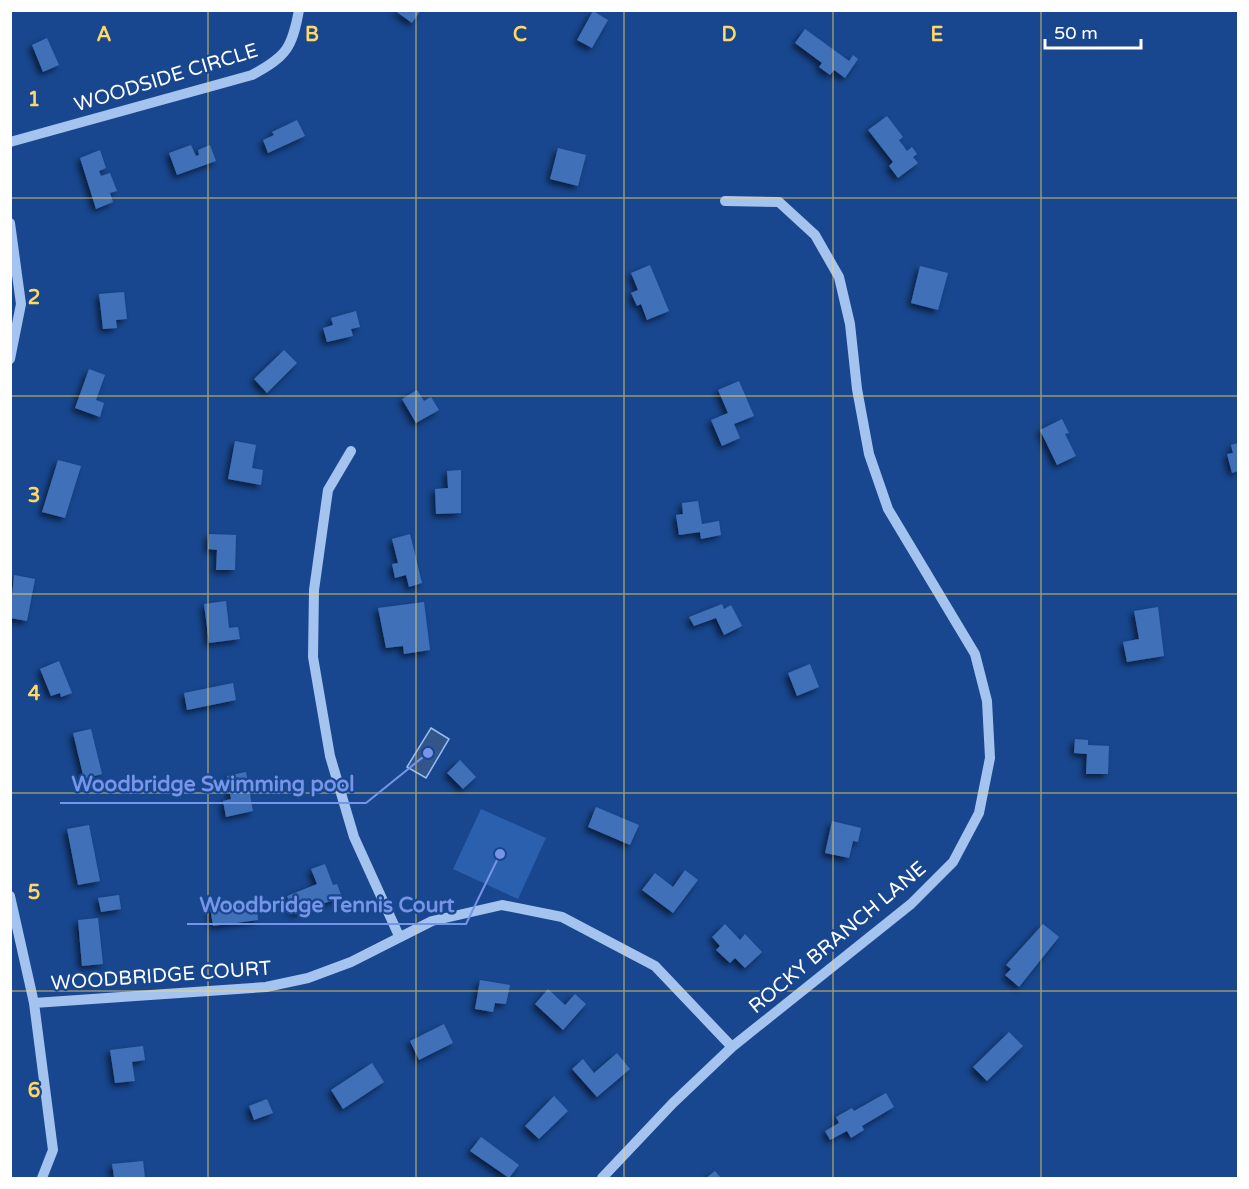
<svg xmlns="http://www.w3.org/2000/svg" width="1249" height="1189" font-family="'Varela Round',sans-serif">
  <defs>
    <filter id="shadow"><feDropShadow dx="-3.5" dy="3.5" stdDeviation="3" flood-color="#0009"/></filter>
  </defs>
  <rect width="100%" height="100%" fill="#18478f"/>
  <path fill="#2a60ad" d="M481 809 546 838 518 899 453 869Z"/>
  <path fill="#32558a" stroke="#97bdf2" stroke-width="1.5" d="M431 728 449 739 426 778 407 767Z"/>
  <path fill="#4070b8" filter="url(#shadow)" d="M394 10H421L412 23Z
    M593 11 608 20 592 48 577 40Z
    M805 29 849 61 853 55 858 59 845 78 834 70 830 75 819 67 822 63 795 43Z
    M47 38 59 65 43 72 32 45Z
    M887 116 903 137 899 140 907 151 912 147 917 154 913 157 918 163 898 178 889 166 893 162 868 130Z
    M297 120 305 136 268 153 263 140 274 135 272 132Z
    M191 145 196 156 199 155 198 150 210 145 216 161 177 175 169 153Z
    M558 148 586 155 578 186 550 179Z
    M100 150 106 168 99 171 101 176 110 173 117 191 110 193 113 202 96 209 80 158Z
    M650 265 669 311 647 320 641 304 637 306 631 293 638 290 631 273Z
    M920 266 948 273 938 310 911 303Z
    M124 292 127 319 116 320 117 328 103 329 99 294Z
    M356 311 360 327 351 329 353 336 327 342 323 328 333 325 331 318Z
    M284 350 297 363 267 393 254 379Z
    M89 369 105 375 96 400 104 403 100 417 75 408Z
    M739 381 754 416 734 424 740 438 722 446 711 420 728 413 718 390Z
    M417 390 424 401 431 397 439 410 416 423 402 399Z
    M1062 419 1069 433 1065 434 1076 456 1057 465 1040 430Z
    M235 441 256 445 252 468 263 470 261 485 228 479Z
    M1238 443V471L1232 473 1227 454 1233 453 1231 445Z
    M58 460 81 466 65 518 42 512Z
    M461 470V513L436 514 435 489 448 488 447 471Z
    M698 501 702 524 719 521 721 535 701 539 700 532 679 535 676 515 683 514 682 503Z
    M209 534 236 535 235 570H216L217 550 208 549Z
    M410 534 422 583 409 587 406 575 395 578 392 564 398 563 392 539Z
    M14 575 35 579 27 621 10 618Z
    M226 601 229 628 238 627 240 639 209 643 204 604Z
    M424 602 430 650 404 654 403 646 386 648 378 608Z
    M722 604 724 609 731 605 742 626 724 635 716 618 694 626 689 617Z
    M1158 607 1164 656 1127 662 1123 642 1139 639 1134 611Z
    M59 661 72 693 61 697 60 693 51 696 40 669Z
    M810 664 819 687 797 696 788 673Z
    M233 683 236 700 187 710 184 693Z
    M91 729 102 774 84 779 73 733Z
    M1075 739 1088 740V745L1109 746 1108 774H1086L1087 754 1074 753Z
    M460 760 476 777 463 789 447 773Z
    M246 772 253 811 226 817 223 801 231 799 227 776Z
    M596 807 639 825 630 845 588 827Z
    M832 821 861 828 858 842 853 841 849 858 825 853Z
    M89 825 100 881 78 885 67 829Z
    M325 864 333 885 337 884 342 897 294 914 287 896 317 884 311 869Z
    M685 870 698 880 673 913 642 890 655 873 673 887Z
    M119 895 121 909 101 912 98 898Z
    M256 901 258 920 213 926 210 907Z
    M98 918 103 964 82 966 78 920Z
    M725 924 740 940 745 934 762 952 745 968 735 958 730 963 716 950 720 946 712 937Z
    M1043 924 1059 937 1019 987 1005 975 1011 969 1006 965Z
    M480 980 510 985 506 1004 495 1003 493 1012 475 1009Z
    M548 989 565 1005 575 994 586 1004 563 1030 535 1004Z
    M444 1024 453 1043 419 1060 410 1041Z
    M1009 1032 1023 1046 987 1081 973 1067Z
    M143 1046 145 1060 132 1062 135 1081 115 1083 110 1050Z
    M617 1053 630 1069 597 1097 572 1069 583 1059 594 1073Z
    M372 1063 384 1082 343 1109 331 1090Z
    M886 1093 894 1107 862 1126 864 1130 851 1138 847 1131 830 1140 825 1131 839 1123 836 1117 852 1108 854 1111Z
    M554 1096 568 1111 539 1139 525 1126Z
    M267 1099 273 1113 254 1120 249 1106Z
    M481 1137 519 1165 509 1178 470 1151Z
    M143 1161 145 1178 114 1177 112 1164Z
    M715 1171 721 1178H706Z"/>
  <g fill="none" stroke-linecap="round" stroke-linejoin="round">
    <path stroke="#a4c3ef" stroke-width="10" d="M10 142 252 75C287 56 292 48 299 10
      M10 223 21 304 10 359
      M351 451 328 490 314 590 313 657 330 756 354 837 399 936
      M10 896 34 1003 53 1150 42 1178
      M34 1003 266 987 308 978 351 962 432 921 502 905 562 917 655 966 732 1047
      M602 1178 673 1103 732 1047 911 904 953 862 979 813 990 758 987 701 975 654 888 509 869 454 857 389 850 324 839 277 815 235 779 202 725 201"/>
  </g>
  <path fill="none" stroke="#ffd863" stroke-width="1.5" stroke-opacity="0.55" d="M208 10V1178M416 10V1178M624 10V1178M833 10V1178M1041 10V1178M10 198H1238M10 396H1238M10 594H1238M10 793H1238M10 991H1238"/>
  <g text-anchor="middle" stroke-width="4.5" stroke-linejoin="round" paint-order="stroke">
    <g font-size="20" fill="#fff" stroke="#18478f">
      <text transform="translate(166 77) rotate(-17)" y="7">WOODSIDE CIRCLE</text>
      <text transform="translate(837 937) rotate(-40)" y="7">ROCKY BRANCH LANE</text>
      <text transform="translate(161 975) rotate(-4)" y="7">WOODBRIDGE COURT</text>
    </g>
  </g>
  <g font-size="20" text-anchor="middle" font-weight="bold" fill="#ffd863" stroke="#18478f" stroke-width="4.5" stroke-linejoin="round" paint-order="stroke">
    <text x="104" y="41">A</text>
    <text x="312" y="41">B</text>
    <text x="520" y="41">C</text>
    <text x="729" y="41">D</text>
    <text x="937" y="41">E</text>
    <text x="34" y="106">1</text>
    <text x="34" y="304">2</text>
    <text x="34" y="502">3</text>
    <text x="34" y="700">4</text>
    <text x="34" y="899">5</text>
    <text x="34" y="1097">6</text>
  </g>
  <path fill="none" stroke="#7795e8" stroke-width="2" d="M428 753L366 803H60M500 854L466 924H187"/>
  <g fill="#7795e8" stroke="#18478f" stroke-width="2">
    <circle cx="428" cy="753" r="6"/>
    <circle cx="500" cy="854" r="6"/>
  </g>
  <g font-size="21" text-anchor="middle" font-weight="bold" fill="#7795e8" stroke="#18478f" stroke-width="4.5" stroke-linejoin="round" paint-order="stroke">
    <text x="213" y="791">Woodbridge Swimming pool</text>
    <text x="327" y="912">Woodbridge Tennis Court</text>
  </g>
  <rect width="1249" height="1189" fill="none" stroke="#ffffff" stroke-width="24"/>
  <path d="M1045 39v9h96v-9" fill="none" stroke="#ffffff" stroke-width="3"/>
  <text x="1054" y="39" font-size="18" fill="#ffffff" stroke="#18478f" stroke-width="4.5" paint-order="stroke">50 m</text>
</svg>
